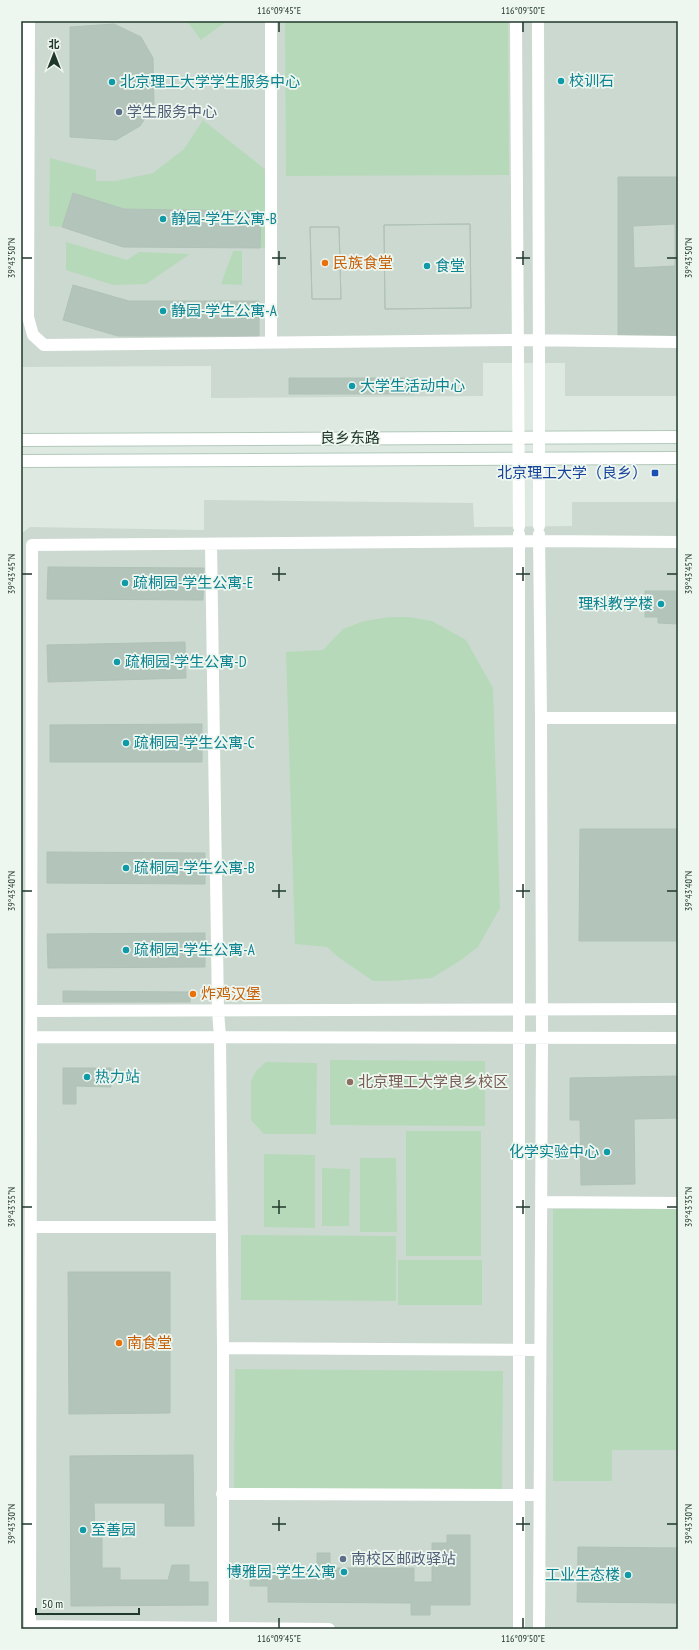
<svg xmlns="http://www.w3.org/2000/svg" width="699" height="1650" font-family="'PT Sans Narrow','Noto Sans SC',sans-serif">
  <rect width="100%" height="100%" fill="#dee9e2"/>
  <path fill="#ccd9d0" d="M21 21H678V396H565V363H483V396L211 398V366L21 367Z
    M204 500 473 503 474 527 572 526V502H678V1629H21V534L30 527 204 530Z"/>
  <path fill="#b6dab9" d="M187 21H227L201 40Z
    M285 21H508L509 175 286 176Z
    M203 120 271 174V248H260V211L124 209 73 193 62 227 49 226 50 158 96 170V181H116L153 173 184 149Z
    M66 242 127 260 139 252 190 254 146 284 113 285 66 270Z
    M233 251H242V285L221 284Z
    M390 617H409L432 621 466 640 493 688 500 908 478 947 461 960 432 978 392 981H373L338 957 327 947 295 944 286 652 323 650 343 629 364 621Z
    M330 1060 485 1061V1126L330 1125Z
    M266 1062 317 1063 316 1134H264L251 1120V1081L256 1071Z
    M406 1131H481V1256H406Z
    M264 1154 315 1155V1228L264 1227Z
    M360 1158H396L397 1232H360Z
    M322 1168 350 1169 349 1226H322Z
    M553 1209H678V1450H612V1481H553Z
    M241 1235 396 1236V1301L241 1300Z
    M398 1260H482V1305H398Z
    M235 1369 503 1371 502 1490 234 1488Z"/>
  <path fill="#b3c4ba" stroke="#b0c2b7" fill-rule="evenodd" d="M114 24 141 37 153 58 154 105 140 126 116 140 70 137V27Z
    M618 177H678V341H618ZM675 224V266L634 268 633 226Z
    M73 193 124 209 261 211 260 248 123 247 62 227Z
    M470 224 471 308 385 309 384 225Z
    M470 224 471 308 385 309 384 225Z
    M310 227H339L341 299H312Z
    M310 227H339L341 299H312Z
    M73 285 129 301H259V336H118L63 320Z
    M289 378H414V394H289Z
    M48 567 204 568 203 600 47 599Z
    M645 591H678V624L658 623V617H645Z
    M185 642 186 678 48 682 47 645Z
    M202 724V762H50V725Z
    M580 829H678V941H579Z
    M47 852 205 853V884L47 883Z
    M205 933V967L48 968 47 934Z
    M63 991 190 992V1002H63Z
    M63 1068H111V1087L76 1086V1104H63Z
    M678 1076V1118L634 1119 635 1184 581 1185 580 1120H570V1078Z
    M68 1272H170V1413L69 1414Z
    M193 1455 194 1526H165V1503H94L95 1535H102V1568H120V1580H168L172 1565H189V1582H208V1605L71 1606 70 1456Z
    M447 1535H470V1605H430V1615H411V1603L268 1602V1586H250V1576H274V1568L317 1569V1553H330V1568H414V1582H432V1543H447Z
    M578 1547 678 1548V1603L577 1602Z"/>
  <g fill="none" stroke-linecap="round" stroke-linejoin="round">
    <g stroke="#b1c9bb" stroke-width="14">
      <path id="secondary" d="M21 440 678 437
        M21 461 678 458"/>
    </g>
    <path stroke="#fff" stroke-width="12" d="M29 21 28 317 33 335 44 345 518 340 678 342
      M271 21V343
      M516 21 518 363
      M538 21 539 363
      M519 534V1629
      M211 544 218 1011 220 1037 223 1348V1628
      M541 718H678
      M31 1011 678 1009
      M31 1037 678 1038
      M541 1202 678 1203
      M31 1227H221
      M223 1348 540 1350
      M222 1494 539 1495
      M329 1629 30 1626 32 545 539 541 678 542
      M539 1629 542 1037 541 718 539 534"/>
    <path stroke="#fff" stroke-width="12" d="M518 363 519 527
      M539 526V363"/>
    <use href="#secondary" stroke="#fff" stroke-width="12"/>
  </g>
  <path fill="none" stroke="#20382c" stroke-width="1.5" d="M279 22V32M523 22V32M279 251V265M523 251V265M22 258H32M272 258H286M516 258H530M667 258H677M279 567V581M523 567V581M22 574H32M272 574H286M516 574H530M667 574H677M279 884V898M523 884V898M22 891H32M272 891H286M516 891H530M667 891H677M279 1200V1214M523 1200V1214M22 1207H32M272 1207H286M516 1207H530M667 1207H677M279 1517V1531M523 1517V1531M22 1524H32M272 1524H286M516 1524H530M667 1524H677M279 1618V1628M523 1618V1628"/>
  <g fill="#0f9aa8" stroke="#eef6f0" stroke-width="1.5">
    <circle cx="561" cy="81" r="4"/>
    <circle cx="112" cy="82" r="4"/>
    <circle cx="163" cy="219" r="4"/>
    <circle cx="427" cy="266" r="4"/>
    <circle cx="163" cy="311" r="4"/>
    <circle cx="352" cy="386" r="4"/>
    <circle cx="125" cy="583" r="4"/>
    <circle cx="661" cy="604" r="4"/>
    <circle cx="117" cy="662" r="4"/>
    <circle cx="126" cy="743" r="4"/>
    <circle cx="126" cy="868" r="4"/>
    <circle cx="126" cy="950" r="4"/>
    <circle cx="87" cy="1077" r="4"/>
    <circle cx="607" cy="1152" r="4"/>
    <circle cx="83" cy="1530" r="4"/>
    <circle cx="344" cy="1572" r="4"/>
    <circle cx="628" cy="1575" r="4"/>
  </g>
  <g fill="#5c6f8a" stroke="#eef6f0" stroke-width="1.5">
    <circle cx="119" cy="112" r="4"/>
    <circle cx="343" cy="1559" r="4"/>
  </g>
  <g fill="#e8710a" stroke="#eef6f0" stroke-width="1.5">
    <circle cx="325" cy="263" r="4"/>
    <circle cx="193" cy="994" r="4"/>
    <circle cx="119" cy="1343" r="4"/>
  </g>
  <rect fill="#1a4fb4" stroke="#eef6f0" stroke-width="1.5" x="651" y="469" width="8" height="8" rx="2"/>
  <circle fill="#8d6e63" stroke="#eef6f0" stroke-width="1.5" cx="350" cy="1082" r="4"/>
  <g text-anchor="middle" stroke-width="3.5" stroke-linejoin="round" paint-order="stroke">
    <g font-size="15" fill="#0d838f" stroke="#eef6f0" text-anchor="start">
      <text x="569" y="86">校训石</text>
      <text x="120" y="87">北京理工大学学生服务中心</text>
      <text x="171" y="224">静园-学生公寓-B</text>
      <text x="435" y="271">食堂</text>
      <text x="171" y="316">静园-学生公寓-A</text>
      <text x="360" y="391">大学生活动中心</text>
      <text x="133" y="588">疏桐园-学生公寓-E</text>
      <text x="653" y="609" text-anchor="end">理科教学楼</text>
      <text x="125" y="667">疏桐园-学生公寓-D</text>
      <text x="134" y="748">疏桐园-学生公寓-C</text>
      <text x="134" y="873">疏桐园-学生公寓-B</text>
      <text x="134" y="955">疏桐园-学生公寓-A</text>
      <text x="95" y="1082">热力站</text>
      <text x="599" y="1157" text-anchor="end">化学实验中心</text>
      <text x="91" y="1535">至善园</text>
      <text x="336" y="1577" text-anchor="end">博雅园-学生公寓</text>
      <text x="620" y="1580" text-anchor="end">工业生态楼</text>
    </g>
    <g font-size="15" fill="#4e5e75" stroke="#eef6f0" text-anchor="start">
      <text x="127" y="117">学生服务中心</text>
      <text x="351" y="1564">南校区邮政驿站</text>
    </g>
    <g font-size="15" fill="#c56008" stroke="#eef6f0" text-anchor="start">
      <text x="333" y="268">民族食堂</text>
      <text x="201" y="999">炸鸡汉堡</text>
      <text x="127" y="1348">南食堂</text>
    </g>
    <g font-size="15" fill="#20382c" stroke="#eef6f0">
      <text x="350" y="443">良乡东路</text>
    </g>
    <g font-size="15" fill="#164399" stroke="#eef6f0" text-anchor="end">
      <text x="647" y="478">北京理工大学（良乡）</text>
    </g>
    <g font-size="15" fill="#785e54" stroke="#eef6f0" text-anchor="start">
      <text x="358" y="1087">北京理工大学良乡校区</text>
    </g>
  </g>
  <rect width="699" height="1650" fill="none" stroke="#eef6f0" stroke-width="44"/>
  <g transform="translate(54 54)" stroke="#eef6f0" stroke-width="3" paint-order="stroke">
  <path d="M0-3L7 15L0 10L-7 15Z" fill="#20382c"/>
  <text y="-6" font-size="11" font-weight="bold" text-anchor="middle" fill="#20382c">北</text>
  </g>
  <path d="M36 1608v6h103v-6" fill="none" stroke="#20382c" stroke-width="2"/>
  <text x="42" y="1608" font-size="12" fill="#20382c" stroke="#eef6f0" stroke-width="3" paint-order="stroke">50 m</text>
  <rect x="22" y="22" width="655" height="1606" fill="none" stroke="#20382c" stroke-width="1.5"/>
  <g font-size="10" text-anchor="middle" fill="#20382c">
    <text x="279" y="14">116°09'45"E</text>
    <text x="523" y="14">116°09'50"E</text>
    <text transform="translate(11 258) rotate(-90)" y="4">39°43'50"N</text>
    <text transform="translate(688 258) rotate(-90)" y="4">39°43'50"N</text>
    <text transform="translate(11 574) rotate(-90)" y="4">39°43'45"N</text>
    <text transform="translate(688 574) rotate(-90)" y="4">39°43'45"N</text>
    <text transform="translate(11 891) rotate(-90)" y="4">39°43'40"N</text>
    <text transform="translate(688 891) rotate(-90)" y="4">39°43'40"N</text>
    <text transform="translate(11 1207) rotate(-90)" y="4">39°43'35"N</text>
    <text transform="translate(688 1207) rotate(-90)" y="4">39°43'35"N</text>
    <text transform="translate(11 1524) rotate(-90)" y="4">39°43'30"N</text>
    <text transform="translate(688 1524) rotate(-90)" y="4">39°43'30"N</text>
    <text x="279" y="1642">116°09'45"E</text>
    <text x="523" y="1642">116°09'50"E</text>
  </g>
</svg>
